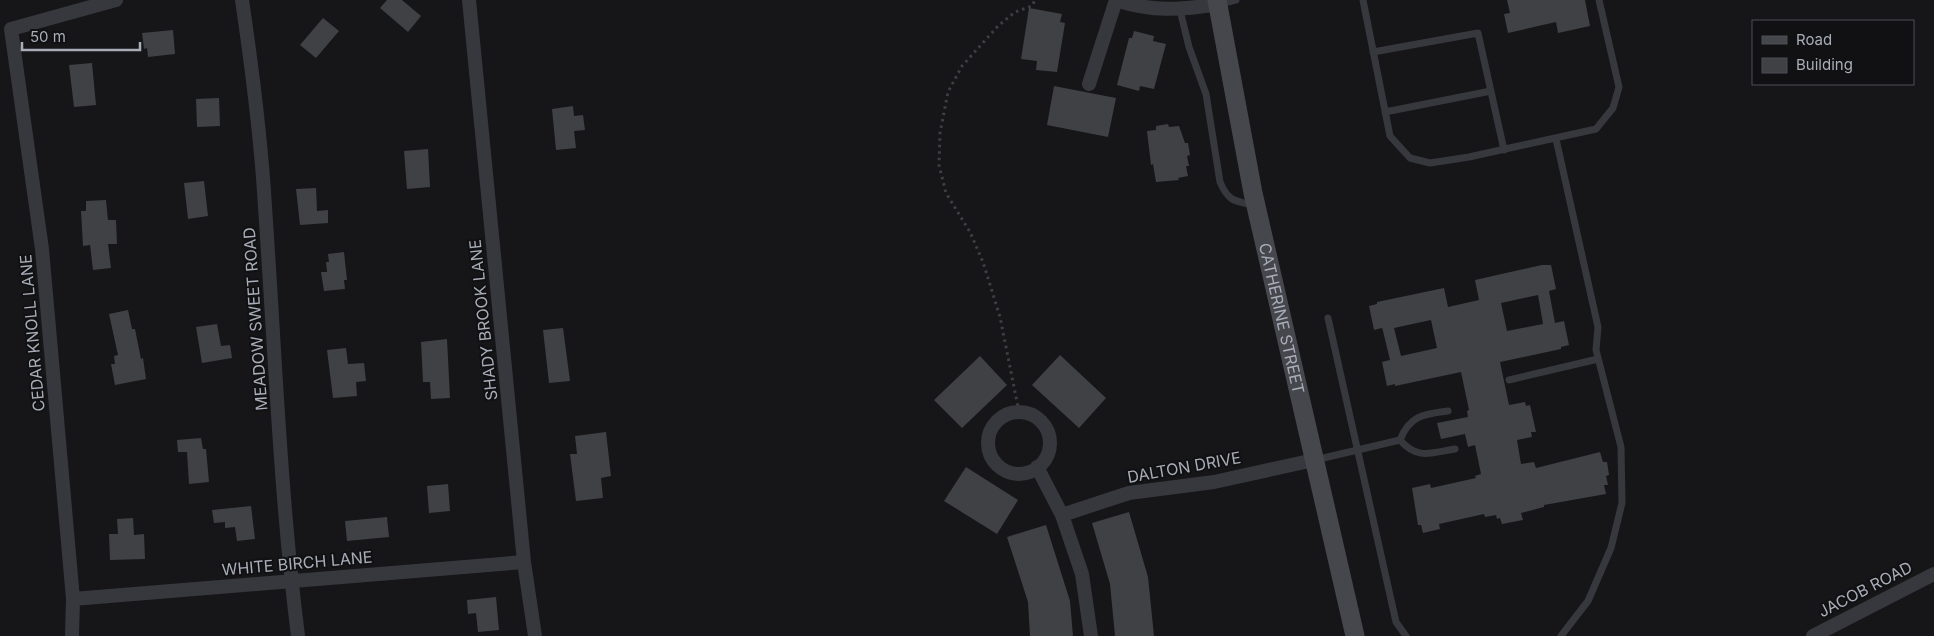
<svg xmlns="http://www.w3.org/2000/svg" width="1934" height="636" font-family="Inter,sans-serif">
  <rect width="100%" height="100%" fill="#161618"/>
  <path fill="#404145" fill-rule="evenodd" d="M387 0H402L421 16 408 32 380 8Z
    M1507 0H1585L1590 26 1558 33 1556 22 1508 33 1504 14 1510 13Z
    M1029 8 1062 14 1060 22 1065 23 1057 72 1036 70 1037 61 1021 59Z
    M323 18 339 31 316 58 300 45Z
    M173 30 175 54 148 57 147 48 144 49 142 33Z
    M1134 31 1154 36 1153 41 1166 44 1154 89 1140 86 1139 91 1117 85 1129 38H1132Z
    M92 63 96 105 74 107 69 65Z
    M1054 86 1116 98 1108 137 1047 125Z
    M219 98 220 126 197 127 196 99Z
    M573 106 574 116 583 115 585 130 574 131 576 148 556 150 552 109Z
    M1168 124 1169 127 1179 126 1185 143H1188L1190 155 1187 156 1189 166H1186L1188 176 1178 178 1179 180 1156 182 1153 164 1151 165 1147 131 1156 130V126Z
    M428 149 430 187 407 189 404 151Z
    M204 181 208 216 188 219 184 183Z
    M316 188 317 211 328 210V223L300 225 296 189Z
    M106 200 108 220H116L117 244H108L111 268 93 270 90 245 83 246 81 211H86V201Z
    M344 252 347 280H344L345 289 324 291 321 272H327L326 262H329L328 254Z
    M1542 265H1551L1556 289 1549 291 1555 323 1564 321 1569 345 1561 347V349L1500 362 1509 405 1525 402 1526 406 1530 405 1536 432H1531L1532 437 1517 440 1521 464 1534 462 1536 468 1600 452 1603 462H1607L1609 475 1606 476 1608 485H1604L1606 494 1544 505V507L1521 513 1523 520 1502 524 1500 518 1497 519 1496 515 1485 517 1484 514 1439 524 1440 529 1423 533 1421 525H1418L1412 488 1430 484 1431 488 1476 478 1475 476 1481 474 1475 445 1468 447 1465 434 1441 439 1437 423 1468 417 1467 411 1469 410 1461 372 1395 386V384L1387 386 1382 362 1390 360 1383 331 1382 328 1374 330 1369 306 1377 304V302L1444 288 1448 307 1479 300 1475 280ZM1538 295 1543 324 1507 331 1501 303ZM1431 320 1437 348 1401 356 1394 328Z
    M128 310 132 329H135L141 359 143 358 146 379 115 385 111 364H115L114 356 118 355 109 314Z
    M217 324 221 346 230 345 232 358 202 363 196 327Z
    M563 328 570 381 549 383 543 330Z
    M447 339 450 398 431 399 430 382H423L421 342Z
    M346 348 348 364 364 363 366 381 356 382 357 396 333 398 327 350Z
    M1060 355 1106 398 1079 428 1032 385Z
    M980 356 1007 385 962 428 934 400Z
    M606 432 611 476 601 478 603 498 576 501 570 454H577L575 436Z
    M201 438 203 449H206L209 482 189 484 187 452H178L177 440Z
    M966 467 1018 500 997 534 944 501Z
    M448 484 450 511 429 513 427 486Z
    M251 506 255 539 237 541 235 527 225 528V522L214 523 212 510Z
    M1129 512 1148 577 1154 636H1115L1110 584 1092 523Z
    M387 517 389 537 347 541 345 521Z
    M133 518 134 535 144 534 145 559 110 560 109 534H118L117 519Z
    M1046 525 1070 601 1073 636H1030L1028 602 1007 537Z
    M496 597 499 630 478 632 476 613 468 614 467 600Z"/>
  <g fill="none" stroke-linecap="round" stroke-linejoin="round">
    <path stroke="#3d3f44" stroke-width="3" stroke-dasharray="2.5 4" stroke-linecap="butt" d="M1019 412 1000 317 983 262 970 232 946 193 939 165 940 133 948 92 962 66 998 26 1015 12 1032 6 1035 0"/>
    <path stroke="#37383d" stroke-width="7" d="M1363 0 1390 136 1410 158 1430 163 1469 157 1596 129 1613 108 1619 87 1599 0
      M1219 4 1236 0
      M1180 10 1189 47 1206 94 1220 182C1228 201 1234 201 1253 205
      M1373 52 1478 33 1504 150
      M1385 112 1491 91
      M1556 139 1598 327 1596 350 1621 447 1622 503 1611 548 1588 601 1561 636
      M1328 318 1396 622 1406 636
      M1509 380 1598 359
      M1400 440C1410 415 1424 414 1448 411
      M1400 440C1417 460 1431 453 1455 449
      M1315 460 1400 440"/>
    <path stroke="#37383d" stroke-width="14" d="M242 0C252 68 261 138 265 207 275 350 280 494 298 636
      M469 0 524 562 535 636
      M1116 0C1152 12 1182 10 1218 4
      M1089 84 1116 0
      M988 443a31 31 0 1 1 62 0a31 31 0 1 1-62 0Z
      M1037 467 1062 515 1082 574 1091 636
      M1062 515 1129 493 1214 482 1314 460
      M73 599 524 562
      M72 636 73 599 42 249 11 29 116 0
      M1813 636 1934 574"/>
    <path stroke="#45474d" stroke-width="19" id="s1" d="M1217 0 1253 193 1355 636"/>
  </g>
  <g text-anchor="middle" stroke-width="4" stroke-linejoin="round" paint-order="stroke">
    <g font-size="16" fill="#a8adb8" stroke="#111113">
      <text transform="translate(255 319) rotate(-94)" y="6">MEADOW SWEET ROAD</text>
      <text dy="6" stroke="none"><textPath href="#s1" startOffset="325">CATHERINE STREET</textPath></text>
      <text transform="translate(483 320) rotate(-96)" y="6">SHADY BROOK LANE</text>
      <text transform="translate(32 333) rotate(-95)" y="6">CEDAR KNOLL LANE</text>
      <text transform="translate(1184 467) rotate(-10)" y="6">DALTON DRIVE</text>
      <text transform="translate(297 563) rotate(-5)" y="6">WHITE BIRCH LANE</text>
      <text transform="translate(1865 589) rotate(-27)" y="6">JACOB ROAD</text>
    </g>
  </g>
  <rect x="1752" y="20" width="162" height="65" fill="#111113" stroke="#4d4f55"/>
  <rect x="1762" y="36" width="25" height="8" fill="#45474d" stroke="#4d4f55"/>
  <text x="1796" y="45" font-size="15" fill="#a8adb8">Road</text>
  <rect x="1762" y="58" width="25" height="15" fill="#404145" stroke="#4d4f55"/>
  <text x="1796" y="70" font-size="15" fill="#a8adb8">Building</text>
  <path d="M22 42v8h118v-8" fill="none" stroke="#a8adb8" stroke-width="2.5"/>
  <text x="30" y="42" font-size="15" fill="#a8adb8" stroke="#111113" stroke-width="4" paint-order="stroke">50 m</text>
</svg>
